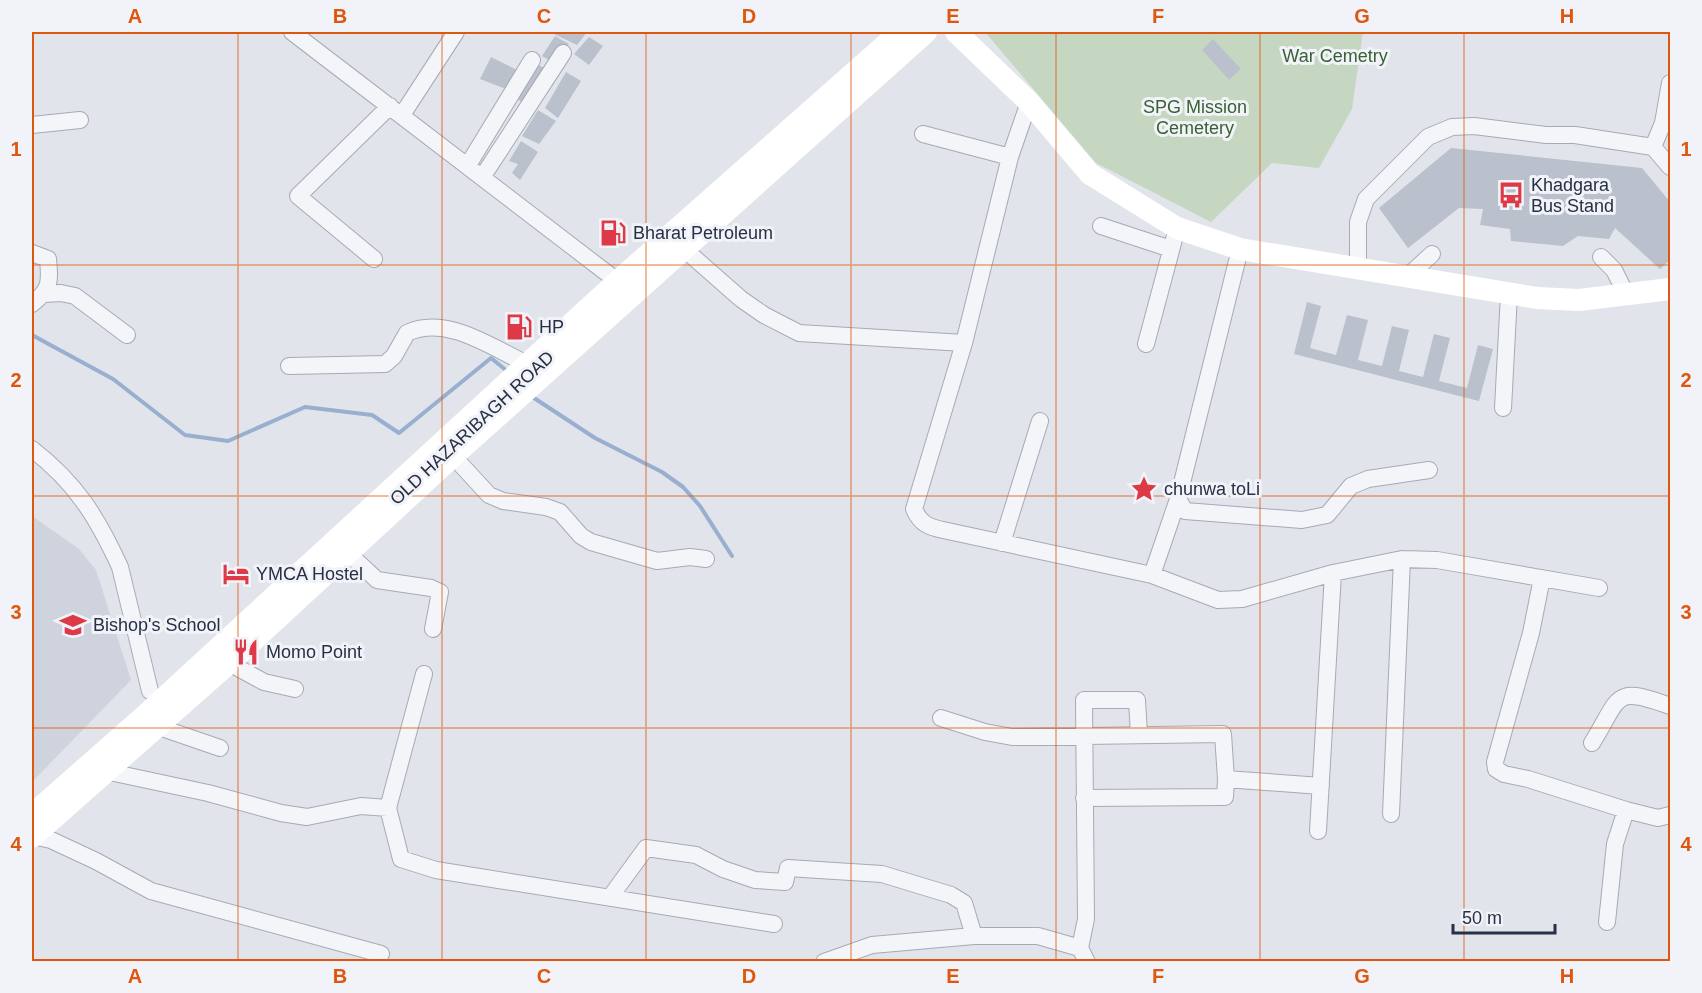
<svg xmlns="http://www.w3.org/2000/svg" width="1702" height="993" font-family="Helvetica,sans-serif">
  <rect width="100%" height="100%" fill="#e1e4eb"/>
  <path fill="#cfd3dd" d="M32 516 79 549 96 570 131 680 32 782Z"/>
  <path fill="#c5d6c1" d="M985 32H1363L1352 109 1319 168 1272 163 1211 222 1096 163Z"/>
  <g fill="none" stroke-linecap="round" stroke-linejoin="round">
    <path stroke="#98afcf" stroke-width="4" d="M32 335 113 379 185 435 228 441 305 407 372 415 399 433 491 358 507 371
      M531 396 595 438 662 472 683 487 700 506 732 556"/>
  </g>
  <path fill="#bac0cc" d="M556 32H587L577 45 554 34Z
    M555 36 569 44 556 64 542 56Z
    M589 37 603 46 589 65 574 54Z
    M1213 39 1241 69 1229 80 1202 50Z
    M491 57 521 72 511 91 480 79Z
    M534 63 551 71 529 106 513 97Z
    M566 72 581 81 558 118 545 108Z
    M538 110 556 121 539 144 522 136Z
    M521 141 538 152 520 180 512 173 518 164 509 161Z
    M1451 148 1642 168 1670 202V260L1660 269 1615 228 1609 239 1578 236 1563 246 1511 241 1510 229 1480 225 1483 209 1459 208 1408 248 1379 208Z
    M1307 302 1321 306 1310 348 1336 355 1347 315 1368 320 1358 360 1382 366 1392 326 1409 330 1399 371 1423 377 1434 334 1450 338 1439 381 1467 388 1478 345 1493 349 1479 401 1294 354Z"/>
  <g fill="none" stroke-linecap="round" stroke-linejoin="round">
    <g stroke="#a5aab6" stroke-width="18">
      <path id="street" d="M292 32 612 277
        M1029 102 1010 157 964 343 914 509C920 523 928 527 943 530L1152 575 1218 600 1242 599 1333 573 1402 559 1437 560 1599 588
        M402 115 456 32
        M32 125 80 120
        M923 134 1010 157
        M1653 147 1663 123 1670 83
        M468 165 532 60
        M483 176 563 53
        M1101 226 1171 249
        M683 248 741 299 764 315 799 333 964 343
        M1240 249 1178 499 1185 511 1302 520 1327 515 1351 486 1368 479 1429 470
        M32 253 48 259C50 282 51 289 32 304
        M1601 257 1614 270 1626 294
        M374 259 298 196 390 106
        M1358 269V222L1366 199 1428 137 1452 127 1474 126 1546 135H1575L1653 147 1670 167
        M1407 277 1432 254
        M44 294 61 293 75 296 127 335
        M1146 344 1177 228
        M289 366 385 364 394 356 407 333C444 315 488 345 521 361
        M1503 408 1509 294
        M32 449C76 483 97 517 120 567L150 691
        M453 456 489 495 503 501 546 507 560 512 581 536 591 542 657 561 690 557 706 559
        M1002 543 1040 421
        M347 552 377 580 431 588 440 592 433 629
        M1152 575 1178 499
        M1542 578 1531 633 1495 762 1496 769 1504 774 1528 779 1626 810 1658 818 1670 815
        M229 663 264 682 295 689
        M424 674 388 808 401 859 436 870 774 924
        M941 718 985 732 1012 737 1223 734 1226 779 1321 786
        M156 726 220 748
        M1592 743C1621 696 1613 685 1670 706
        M105 771 208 793 281 813 307 817 361 806 388 808
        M1084 798 1225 797 1226 779
        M1391 814 1402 559
        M1318 831 1333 573
        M32 836 51 840 96 861 151 891 381 954
        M611 896 646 848 696 855 723 869 755 880 785 882 788 868 882 874 951 895 964 903 974 936
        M1607 922 1615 844 1626 810
        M1080 948 1086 919 1084 700H1137L1139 735
        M824 962 872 945 974 936H1038L1080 948 1087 962"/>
    </g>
    <use href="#street" stroke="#f4f5f9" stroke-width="16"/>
    <path stroke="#fff" stroke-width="22" d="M956 32 1029 102 1090 174 1177 228 1240 249 1537 298 1579 300 1670 289
      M32 815 140 720 618 281 900 32
      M32 837 229 663 453 456 926 32"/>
  </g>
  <path fill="none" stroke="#de570f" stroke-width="1.5" stroke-opacity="0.55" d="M238 32V962M442 32V962M646 32V962M851 32V962M1056 32V962M1260 32V962M1464 32V962M32 265H1670M32 496H1670M32 728H1670"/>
  <defs>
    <g id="bus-bare" transform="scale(2.07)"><path d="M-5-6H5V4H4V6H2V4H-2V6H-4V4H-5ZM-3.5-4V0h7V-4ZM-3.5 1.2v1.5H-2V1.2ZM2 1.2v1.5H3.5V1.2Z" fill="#dd3946" stroke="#f1f3f8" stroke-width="2.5" paint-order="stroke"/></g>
    <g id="fuel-bare" transform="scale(2.07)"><path d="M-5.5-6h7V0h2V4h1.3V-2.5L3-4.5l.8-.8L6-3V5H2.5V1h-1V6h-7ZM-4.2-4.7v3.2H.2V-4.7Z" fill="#dd3946" stroke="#f1f3f8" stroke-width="2.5" paint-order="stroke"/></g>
    <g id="sight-bare" transform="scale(2.07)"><path d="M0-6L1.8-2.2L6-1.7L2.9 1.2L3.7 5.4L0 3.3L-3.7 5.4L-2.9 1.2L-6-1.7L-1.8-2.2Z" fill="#dd3946" stroke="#f1f3f8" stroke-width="2.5" paint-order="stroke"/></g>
    <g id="hotel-bare" transform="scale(2.07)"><path d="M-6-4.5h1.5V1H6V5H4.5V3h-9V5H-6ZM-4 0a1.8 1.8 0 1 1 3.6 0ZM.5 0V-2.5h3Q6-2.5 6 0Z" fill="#dd3946" stroke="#f1f3f8" stroke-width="2.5" paint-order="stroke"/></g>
    <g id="school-bare" transform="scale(2.07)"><path d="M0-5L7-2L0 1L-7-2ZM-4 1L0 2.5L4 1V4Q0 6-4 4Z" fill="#dd3946" stroke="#f1f3f8" stroke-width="2.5" paint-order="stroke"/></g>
    <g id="restaurant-bare" transform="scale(2.07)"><path d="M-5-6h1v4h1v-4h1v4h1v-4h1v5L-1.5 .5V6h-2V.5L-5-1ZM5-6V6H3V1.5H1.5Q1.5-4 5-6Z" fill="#dd3946" stroke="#f1f3f8" stroke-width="2.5" paint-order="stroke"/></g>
  </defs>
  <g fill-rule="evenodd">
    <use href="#bus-bare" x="1511" y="195"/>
    <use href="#fuel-bare" x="613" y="233"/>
    <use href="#fuel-bare" x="519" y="327"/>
    <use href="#sight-bare" x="1144" y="489"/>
    <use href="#hotel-bare" x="236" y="574"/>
    <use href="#school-bare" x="73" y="625"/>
    <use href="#restaurant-bare" x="246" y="652"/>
  </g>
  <g text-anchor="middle" stroke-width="6" stroke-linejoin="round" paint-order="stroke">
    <g font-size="18" fill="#386233" stroke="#f1f3f8">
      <text x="1335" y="62">War Cemetry</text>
      <text x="1195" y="113">SPG Mission<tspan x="1195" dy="21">Cemetery</tspan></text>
    </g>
    <g font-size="18" fill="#273045" stroke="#f1f3f8" text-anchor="start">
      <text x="1531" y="191">Khadgara<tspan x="1531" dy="21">Bus Stand</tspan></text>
      <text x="633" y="239">Bharat Petroleum</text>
      <text x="539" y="333">HP</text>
      <text x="1164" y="495">chunwa toLi</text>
      <text x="256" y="580">YMCA Hostel</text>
      <text x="93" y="631">Bishop's School</text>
      <text x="266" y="658">Momo Point</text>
    </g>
    <g font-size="18" fill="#273045" stroke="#f1f3f8">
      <text transform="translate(472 428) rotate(-43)" y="6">OLD HAZARIBAGH ROAD</text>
    </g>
  </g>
  <rect width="1702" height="993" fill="none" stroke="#f1f3f8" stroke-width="66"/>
  <path d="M1453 924v9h102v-9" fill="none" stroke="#273045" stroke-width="3"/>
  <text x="1462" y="924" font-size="18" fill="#273045" stroke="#f1f3f8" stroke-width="4.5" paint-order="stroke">50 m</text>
  <rect x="33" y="33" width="1636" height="927" fill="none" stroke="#de570f" stroke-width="2"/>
  <g font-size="20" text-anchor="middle" font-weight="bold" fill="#de570f">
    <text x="135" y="23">A</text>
    <text x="340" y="23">B</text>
    <text x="544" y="23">C</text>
    <text x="749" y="23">D</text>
    <text x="953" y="23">E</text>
    <text x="1158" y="23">F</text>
    <text x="1362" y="23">G</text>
    <text x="1567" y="23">H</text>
    <text x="16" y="156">1</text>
    <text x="1686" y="156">1</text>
    <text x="16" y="387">2</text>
    <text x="1686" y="387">2</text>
    <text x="16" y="619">3</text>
    <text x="1686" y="619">3</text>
    <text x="16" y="851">4</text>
    <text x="1686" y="851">4</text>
    <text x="135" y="983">A</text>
    <text x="340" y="983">B</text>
    <text x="544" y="983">C</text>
    <text x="749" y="983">D</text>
    <text x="953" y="983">E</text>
    <text x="1158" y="983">F</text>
    <text x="1362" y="983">G</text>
    <text x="1567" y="983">H</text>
  </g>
</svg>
